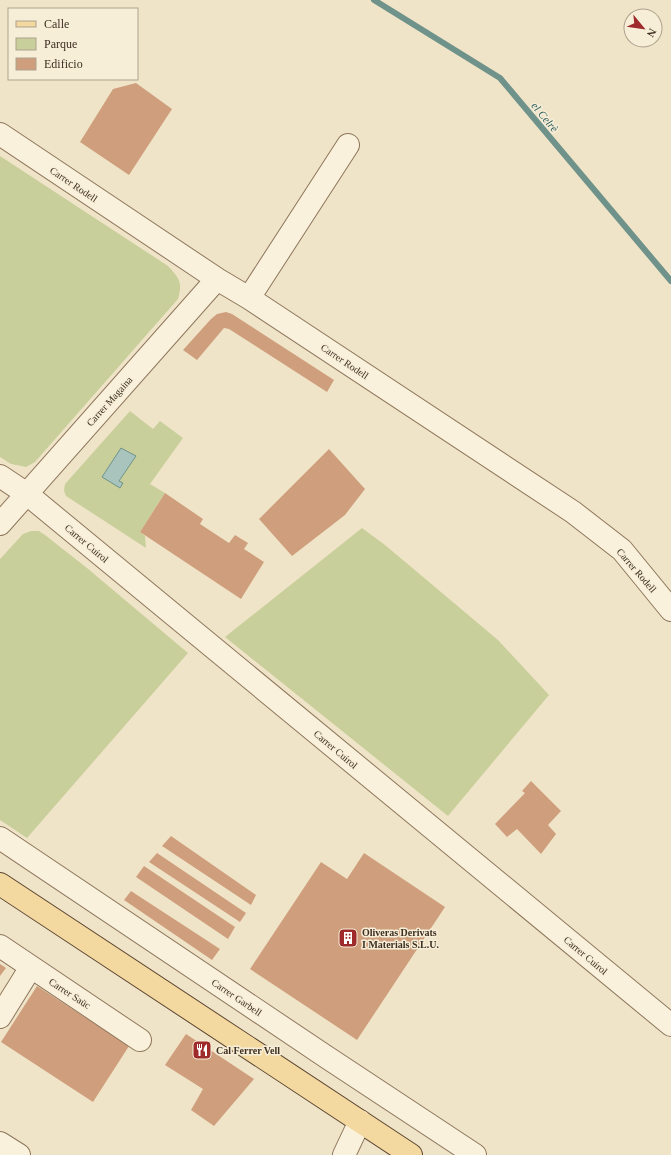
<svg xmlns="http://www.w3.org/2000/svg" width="671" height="1155" font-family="Georgia,serif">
  <rect width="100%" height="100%" fill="#f0e4c8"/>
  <path fill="#c9cf9b" d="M0 156 168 266C179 278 183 282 178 299L35 462 26 467 11 464 0 457Z
    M130 411 153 429 160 421 183 438 150 484 165 493 140 532 145 536 146 548 66 496 64 491 65 484Z
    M362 528 385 545 498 640 549 695 448 816 225 637Z
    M31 531H39L45 535 87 568 188 653 27 838 0 820V559L23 534Z"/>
  <path fill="#a9c4bc" stroke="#6f938a" d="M121 448 136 456 119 481 123 483 120 488 102 477Z"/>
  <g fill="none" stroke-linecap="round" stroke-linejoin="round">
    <path stroke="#6f938a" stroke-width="6" d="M374 0 500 78 671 281"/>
  </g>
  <path fill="#cf9f7d" d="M136 83 172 109 129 175 80 142 113 89Z
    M226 312 232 314 334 380 327 392 229 329 224 328 197 360 183 350 211 319 217 314Z
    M329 449 365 489 345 515 292 556 259 519Z
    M165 493 203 519 200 524 229 543 235 535 248 543 244 549 264 562 241 599 140 532Z
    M531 781 561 811 548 825 556 834 541 854 517 829 507 837 495 824 525 793 522 791Z
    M171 836 256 895 251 905 162 846Z
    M157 853 246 913 240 922 149 862Z
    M364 853 445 907 357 1040 250 969 321 862 347 879Z
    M144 866 235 927 228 939 136 877Z
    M131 891 220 949 212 960 124 900Z
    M0 964 6 968 0 976Z
    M37 986 129 1046 93 1102 1 1042Z
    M186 1034 254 1079 214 1126 191 1110 203 1089 165 1065Z"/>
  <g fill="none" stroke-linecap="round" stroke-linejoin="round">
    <g stroke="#8d765c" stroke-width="24">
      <path id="minor" d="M0 134 217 279 249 298 573 512 622 550 671 610
        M249 298 348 145
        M0 476 27 494 671 1025
        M0 524 217 279
        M0 838 328 1058 475 1155
        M0 946 140 1040
        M0 1017 31 967
        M0 1143 19 1155
        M344 1155 360 1121"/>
    </g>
    <g stroke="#5b4430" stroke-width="24">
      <path id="major" d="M0 884 411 1155"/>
    </g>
    <use href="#minor" stroke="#faf1dc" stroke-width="22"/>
    <use href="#major" stroke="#f3d9a0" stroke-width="22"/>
  </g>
  <defs>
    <g id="building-square" transform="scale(1)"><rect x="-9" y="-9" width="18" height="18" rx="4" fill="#9e2a2b" stroke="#f7eed8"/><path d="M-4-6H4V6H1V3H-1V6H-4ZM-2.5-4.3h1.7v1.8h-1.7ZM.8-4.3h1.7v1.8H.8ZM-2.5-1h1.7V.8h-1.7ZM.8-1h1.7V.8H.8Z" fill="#fff"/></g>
    <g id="restaurant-square" transform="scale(1)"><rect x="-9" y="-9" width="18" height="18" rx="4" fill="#9e2a2b" stroke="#f7eed8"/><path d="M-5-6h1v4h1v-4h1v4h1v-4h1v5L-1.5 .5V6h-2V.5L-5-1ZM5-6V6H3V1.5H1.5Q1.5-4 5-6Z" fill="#fff"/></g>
  </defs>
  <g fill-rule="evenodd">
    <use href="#building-square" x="348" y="938"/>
    <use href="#restaurant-square" x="202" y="1050"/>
  </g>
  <g text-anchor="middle" stroke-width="3" stroke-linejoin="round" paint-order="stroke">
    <g font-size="10" fill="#3d2e20" stroke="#f7eed8">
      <text transform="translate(74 184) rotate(34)" y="4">Carrer Rodell</text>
      <text transform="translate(345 361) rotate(34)" y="4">Carrer Rodell</text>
      <text transform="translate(109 401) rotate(-48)" y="4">Carrer Magaina</text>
      <text transform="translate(87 543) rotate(40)" y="4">Carrer Cuirol</text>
      <text transform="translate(637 570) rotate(49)" y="4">Carrer Rodell</text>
      <text transform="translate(336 749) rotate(40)" y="4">Carrer Cuirol</text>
      <text transform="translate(586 955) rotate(40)" y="4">Carrer Cuirol</text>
      <text transform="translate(70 993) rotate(33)" y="4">Carrer Saüc</text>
      <text transform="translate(237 997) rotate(34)" y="4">Carrer Garbell</text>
    </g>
    <g font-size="10" font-weight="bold" fill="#3d2e20" stroke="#f7eed8" text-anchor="start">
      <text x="362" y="936">Oliveras Derivats<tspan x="362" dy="12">I Materials S.L.U.</tspan></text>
      <text x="216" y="1054">Cal Ferrer Vell</text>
    </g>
    <g font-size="11" font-style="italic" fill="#2f5d5a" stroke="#f7eed8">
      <text transform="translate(545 117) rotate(50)" y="4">el Celrè</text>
    </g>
  </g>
  <rect x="8" y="8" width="130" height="72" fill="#f7eed8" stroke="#ada18e"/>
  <rect x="16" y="21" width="20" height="6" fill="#f3d9a0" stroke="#ada18e"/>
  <text x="44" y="28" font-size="12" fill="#3d2e20">Calle</text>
  <rect x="16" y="38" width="20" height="12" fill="#c9cf9b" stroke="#ada18e"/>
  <text x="44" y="48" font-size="12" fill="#3d2e20">Parque</text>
  <rect x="16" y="58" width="20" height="12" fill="#cf9f7d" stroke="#ada18e"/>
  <text x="44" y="68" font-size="12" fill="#3d2e20">Edificio</text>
  <g transform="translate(643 28) rotate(119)"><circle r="19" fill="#f7eed8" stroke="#ada18e"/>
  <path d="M0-3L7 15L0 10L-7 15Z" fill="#9e2a2b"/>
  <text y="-6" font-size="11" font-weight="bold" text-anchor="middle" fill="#3d2e20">N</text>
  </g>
</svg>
